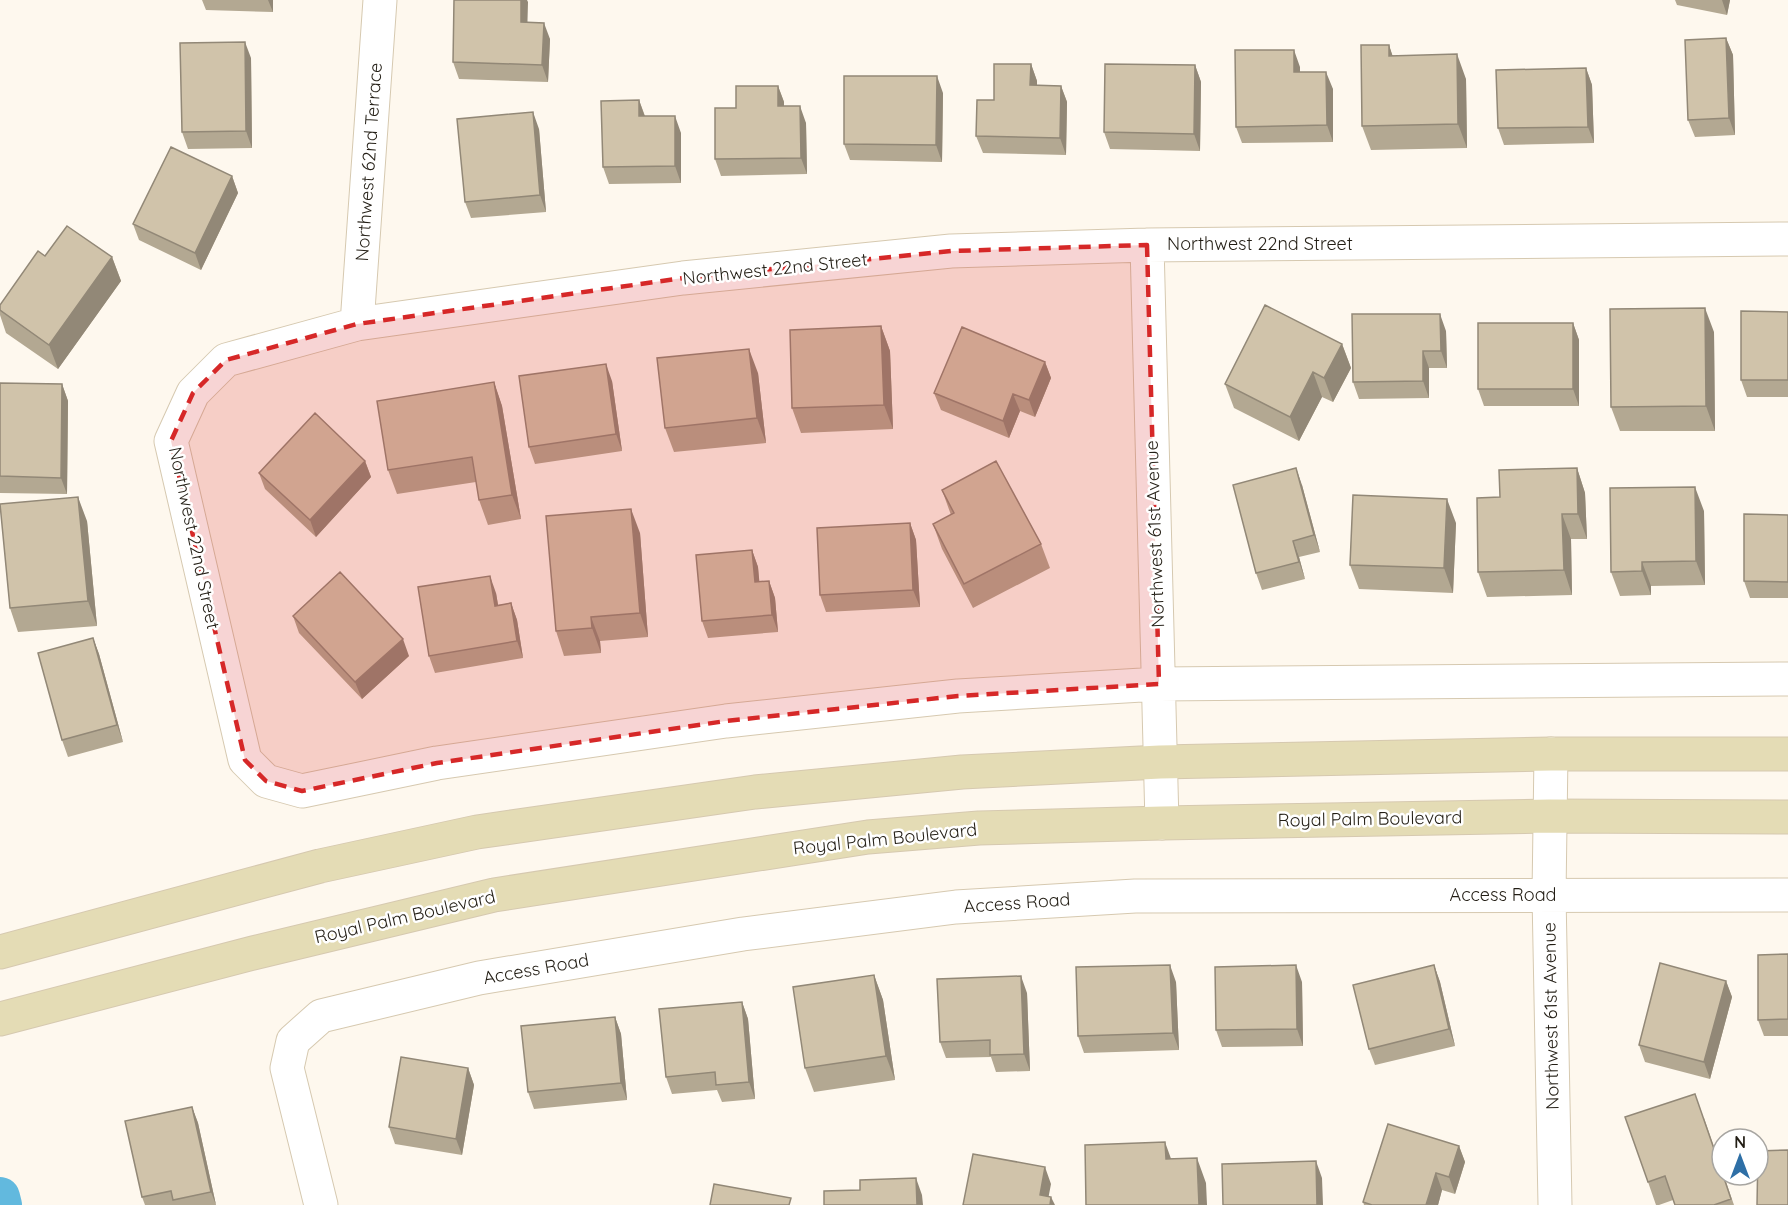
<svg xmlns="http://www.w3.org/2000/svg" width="1788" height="1205" font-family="Quicksand,sans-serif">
  <rect width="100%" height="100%" fill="#fef8ee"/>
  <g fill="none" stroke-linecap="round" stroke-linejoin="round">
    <path stroke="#62b9de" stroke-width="40" d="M0 1197 2 1205"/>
    <g stroke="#d6c9b0" stroke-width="35">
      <path id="minor" d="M1788 239 1147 245 951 251 683 278 357 324 226 360 193 393 171 441 245 760 266 781 302 791 437 763 726 721 958 696 1159 684 1788 679
        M1147 245 1162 823
        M357 324 380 0
        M1551 754 1549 895 1555 1205
        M321 1205 287 1068 293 1041 321 1016 479 978 743 934 956 907 1135 896 1788 895"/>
    </g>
    <g stroke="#d6c9b0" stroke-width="35">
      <path id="secondary" d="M0 952 320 866 477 832 755 792 962 772 1160 762 1551 754H1788
        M0 1019 253 953 494 895 868 837 979 828 1162 823 1550 816 1788 817"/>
    </g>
    <use href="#minor" stroke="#fff" stroke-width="33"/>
    <use href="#secondary" stroke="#e4dcb5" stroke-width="33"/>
  </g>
  <path fill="#b3a892" d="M202 0H273V12L206 10Z
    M454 0H527V22L550 39 548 82 459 79 453 62Z
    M1675 0H1730L1727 15 1677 5Z
    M1726 38 1733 55 1735 135 1695 137 1688 120Z
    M1389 45 1392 55 1466 79 1467 148 1371 150 1362 126Z
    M251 58 252 148 188 149 182 132Z
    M1031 64 1037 81V85L1061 86 1067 102 1066 155 983 153 976 136 994 100Z
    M1195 65 1201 82 1200 151 1110 149 1104 132Z
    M1300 67V72L1333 89V142L1242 143 1236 127Z
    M1586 68 1592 85 1594 143 1504 145 1498 128Z
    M778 86 784 102V106L806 123 807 174 721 176 715 159 736 108Z
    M943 93 942 162 850 160 844 144Z
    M639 100 645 116 681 133V183L609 184 603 167Z
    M539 129 546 212 471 218 465 202Z
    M232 176 238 193 201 270 139 240 133 224Z
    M45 256 112 257 121 281 58 369 6 333 0 315V305Z
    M1788 312V397H1747L1741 380Z
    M1573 323 1579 340V406H1484L1478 389Z
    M881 326 890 351 893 429 801 433 792 408Z
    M1446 331 1447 368H1429V398L1359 399 1353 382Z
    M1714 332 1715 431H1620L1611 407Z
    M1342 344 1351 368 1333 402 1322 397 1299 441 1234 408 1225 384Z
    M1045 362 1051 378 1035 417 1020 411 1009 438 941 410 934 393Z
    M758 373 766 443 674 452 665 428Z
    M612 381 622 451 535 464 529 447Z
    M494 382 502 406 521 519 488 525 479 500 476 482 397 494 388 470Z
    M0 383 62 384 68 401 67 494 0 493Z
    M365 461 371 477 316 537 265 489 259 473Z
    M1577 468 1585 493 1587 539H1571L1572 595 1487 597 1478 572 1500 497Z
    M1302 485 1320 552 1299 557 1305 579 1262 590 1256 573Z
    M942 490 1041 544 1050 568 973 608 942 549 933 524 951 515Z
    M1704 511 1705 585 1651 586V595L1620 596 1611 572Z
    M1788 515V598H1750L1744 581Z
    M87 521 97 626 18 632 10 608Z
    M910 523 916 540 920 607 826 612 820 595Z
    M1456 523 1453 593 1359 589 1350 565Z
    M640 533 648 637 600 641 601 653 564 656 556 631Z
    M752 550 758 567 759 582 769 581 775 598 778 632 708 638 702 621Z
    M496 593 498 605 511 603 517 620 523 658 435 673 429 656Z
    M293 616 409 656 362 699 299 633Z
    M93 638 99 654 123 742 68 757 62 740Z
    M1788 954V1036H1764L1758 1020Z
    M1434 965 1440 982 1455 1046 1375 1065 1369 1049Z
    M874 975 883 1000 895 1080 814 1092 805 1068Z
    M1726 981 1732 997 1710 1079 1645 1062 1639 1045Z
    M1176 982 1179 1050 1084 1053 1078 1036Z
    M1302 982 1303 1046 1222 1047 1216 1030Z
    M1027 993 1030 1071 996 1072 991 1057 946 1058 940 1042Z
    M742 1002 748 1019 755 1099 722 1102 717 1090 672 1094 666 1077Z
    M615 1017 621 1034 627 1100 534 1109 528 1092Z
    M468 1068 474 1085 462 1155 395 1144 389 1127Z
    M192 1107 198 1123 216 1205H145L142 1197Z
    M1704 1118 1734 1205H1675L1673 1200 1659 1205H1656L1648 1182Z
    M1459 1146 1465 1162 1455 1194 1442 1190 1438 1205H1364L1363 1202Z"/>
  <path fill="#928877" d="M268 0H273V12Z
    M521 0H527L528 2 527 39 521 22Z
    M1722 0H1730L1727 15Z
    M544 23 550 39 548 82 542 65Z
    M1726 38 1733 55 1735 135 1729 118Z
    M245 42 251 58 252 148 246 131Z
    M1389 45 1397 69 1389 56Z
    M1294 50 1300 67V89L1294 72Z
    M1457 54 1466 79 1467 148 1458 124Z
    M1031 64 1037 81V102L1030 85Z
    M1195 65 1201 82 1200 151 1194 134Z
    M1586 68 1592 85 1594 143 1588 127Z
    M1326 72 1333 89V142L1327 125Z
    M937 76 943 93 942 162 936 145Z
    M778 86 784 102V123L778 106Z
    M1061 86 1067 102 1066 155 1060 138Z
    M639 100 645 117 639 116Z
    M800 106 806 123 807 174 801 158Z
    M533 112 539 129 546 212 540 195Z
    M675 116 681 133V183L675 166Z
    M232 176 238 193 201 270 195 253Z
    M112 257 121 281 58 369 49 345Z
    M1705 308 1714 332 1715 431 1706 406Z
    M1440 314 1446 331 1447 368 1441 351Z
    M1573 323 1579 340V406L1573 389Z
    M881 326 890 351 893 429 884 405Z
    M1342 344 1351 368 1333 402 1324 378Z
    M749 349 758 373 766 443 757 418Z
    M1423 351 1429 368V398L1423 381Z
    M1045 362 1051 378 1035 417 1029 400Z
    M606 364 612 381 622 451 616 434Z
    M1313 372 1322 397 1299 441 1290 417Z
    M494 382 502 406 521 519 512 495Z
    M62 384 68 401 67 494 61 478Z
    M1013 394 1020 411 1009 438 1003 421Z
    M365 461 371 477 316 537 310 520Z
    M1296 468 1302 485 1320 552 1314 535Z
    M1577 468 1585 493 1587 539 1578 514Z
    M1695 487 1704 511 1705 585 1696 561Z
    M78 497 87 521 97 626 88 601Z
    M1447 499 1456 523 1453 593 1444 568Z
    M631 509 640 533 648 637 640 613Z
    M1562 514 1571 539 1572 595 1564 570Z
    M910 523 916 540 920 607 913 590Z
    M1293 541 1299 557 1305 579 1299 562Z
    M752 550 758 567 761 599 755 582Z
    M1642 562 1651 586V595L1642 571Z
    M490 576 496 593 501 622 495 606Z
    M769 581 775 598 778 632 772 615Z
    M511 603 517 620 523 658 517 641Z
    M591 617 600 641 601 653 592 628Z
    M93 638 99 654 123 742 117 725Z
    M403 639 409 656 362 699 355 682Z
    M1170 965 1176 982 1179 1050 1173 1033Z
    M1296 965 1302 982 1303 1046 1297 1029Z
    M1434 965 1440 982 1455 1046 1449 1029Z
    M874 975 883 1000 895 1080 886 1056Z
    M1021 976 1027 993 1030 1071 1024 1054Z
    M1726 981 1732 997 1710 1079 1704 1062Z
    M742 1002 748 1019 755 1099 749 1082Z
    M615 1017 621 1034 627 1100 621 1083Z
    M468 1068 474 1085 462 1155 456 1139Z
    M192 1107 198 1123 216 1205 211 1192Z
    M1165 1142 1174 1167 1166 1159Z
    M1459 1146 1465 1162 1455 1194 1449 1177Z
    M1197 1158 1206 1183 1207 1205H1199Z
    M1316 1161 1322 1178 1323 1205H1317Z
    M1045 1167 1051 1184 1047 1205 1040 1195Z
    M1436 1173 1442 1190 1438 1205H1426Z
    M916 1178 922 1195 923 1205H917Z
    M1051 1197 1055 1205H1050Z"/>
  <path fill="#d0c3aa" stroke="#928877" stroke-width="1.5" d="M454 0H521V22L544 23 542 65 453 62Z
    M1726 38 1729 118 1688 120 1685 40Z
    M245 42 246 131 182 132 180 43Z
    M1361 45H1389V56L1457 54 1458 124 1362 126Z
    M1235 50H1294V72H1326L1327 125 1236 127Z
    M994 64H1031L1030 85 1061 86 1060 138 976 136 977 100H994Z
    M1105 64 1195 65 1194 134 1104 132Z
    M1586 68 1588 127 1498 128 1496 70Z
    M844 76H937L936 145 844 144Z
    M736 86H778V106H800L801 158 715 159V108H736Z
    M639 100V116H675V166L603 167 601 101Z
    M533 112 540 195 465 202 457 119Z
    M171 147 232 176 195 253 133 224Z
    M67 226 112 257 49 345 0 310V305L38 251 45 256Z
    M1265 305 1342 344 1324 378 1313 372 1290 417 1225 384Z
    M1705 308 1706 406 1611 407 1610 309Z
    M1741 311 1788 312V380H1741Z
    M1352 314H1440L1441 351H1423V381L1353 382Z
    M1478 323H1573V389H1478Z
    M881 326 884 405 792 408 790 330Z
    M962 327 1045 362 1029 400 1013 394 1003 421 934 393Z
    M749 349 757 418 665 428 657 358Z
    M606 364 616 434 529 447 519 376Z
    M494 382 512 495 479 500 472 457 388 470 377 401Z
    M0 383 62 384 61 478 0 476Z
    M315 413 365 461 310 520 259 473Z
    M996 461 1041 544 964 584 933 524 954 513 942 490Z
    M1296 468 1314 535 1293 541 1299 562 1256 573 1233 485Z
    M1577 468 1578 514H1562L1564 570 1478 572 1477 498 1500 497 1499 470Z
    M1695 487 1696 561 1642 562V571L1611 572 1610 488Z
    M1353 495 1447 499 1444 568 1350 565Z
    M78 497 88 601 10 608 0 504Z
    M631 509 640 613 591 617 592 628 556 631 546 516Z
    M1744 514 1788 515V582L1744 581Z
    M910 523 913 590 820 595 817 528Z
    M752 550 755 582 769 581 772 615 702 621 696 555Z
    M340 572 403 639 355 682 293 616Z
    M490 576 495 606 511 603 517 641 429 656 418 587Z
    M93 638 117 725 62 740 38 653Z
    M1788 954V1019L1758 1020V955Z
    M1660 963 1726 981 1704 1062 1639 1045Z
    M1170 965 1173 1033 1078 1036 1076 967Z
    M1296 965 1297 1029 1216 1030 1215 967Z
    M1434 965 1449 1029 1369 1049 1353 985Z
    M874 975 886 1056 805 1068 793 987Z
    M1021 976 1024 1054 990 1055V1040L940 1042 937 979Z
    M742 1002 749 1082 716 1085 715 1072 666 1077 659 1009Z
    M615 1017 621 1083 528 1092 521 1026Z
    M401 1057 468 1068 456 1139 389 1127Z
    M1695 1094 1722 1172V1175H1723L1731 1199 1714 1205H1675L1665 1176 1648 1182 1625 1117Z
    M192 1107 211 1192 173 1200 171 1191 142 1197 125 1121Z
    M1388 1124 1459 1146 1449 1177 1436 1173 1426 1205H1372L1363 1202Z
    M1165 1142 1166 1159 1197 1158 1199 1205H1086L1085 1145Z
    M1788 1150V1205H1757L1758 1151Z
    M973 1154 1045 1167 1040 1195 1051 1197 1050 1205H963Z
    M1316 1161 1317 1205H1223L1222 1164Z
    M916 1178 917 1205H824V1191L860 1190V1180Z
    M714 1184 791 1198 789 1205H710Z"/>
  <path fill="#d62828" fill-opacity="0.2" stroke="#d62828" stroke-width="4.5" stroke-dasharray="12 8" stroke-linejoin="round" d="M1147 245 1159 684 958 696 726 721 437 763 302 791 266 781 245 760 171 441 193 393 226 360 357 324 683 278 951 251Z"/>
  <g text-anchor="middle" stroke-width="5" stroke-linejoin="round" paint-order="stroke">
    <g font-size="18" fill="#231e15" stroke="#fff">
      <text transform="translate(369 162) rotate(-86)" y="6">Northwest 62nd Terrace</text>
      <text x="1260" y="250">Northwest 22nd Street</text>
      <text transform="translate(775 269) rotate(-6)" y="6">Northwest 22nd Street</text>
      <text transform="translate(1155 534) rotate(-92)" y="6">Northwest 61st Avenue</text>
      <text transform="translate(194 538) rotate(78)" y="6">Northwest 22nd Street</text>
      <text transform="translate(1370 819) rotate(-1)" y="6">Royal Palm Boulevard</text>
      <text transform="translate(885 839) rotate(-6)" y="6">Royal Palm Boulevard</text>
      <text x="1503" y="901">Access Road</text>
      <text transform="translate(1017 903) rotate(-4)" y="6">Access Road</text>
      <text transform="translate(405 917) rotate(-13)" y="6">Royal Palm Boulevard</text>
      <text transform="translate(536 969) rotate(-10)" y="6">Access Road</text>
      <text transform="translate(1551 1016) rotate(-91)" y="6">Northwest 61st Avenue</text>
    </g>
  </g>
  <g transform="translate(1740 1157)"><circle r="28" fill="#ffffff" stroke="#a7a5a1" stroke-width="1.5"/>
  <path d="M0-4.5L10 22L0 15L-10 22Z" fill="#2e6fa6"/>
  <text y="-9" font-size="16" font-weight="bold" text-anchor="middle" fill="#231e15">N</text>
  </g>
</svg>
